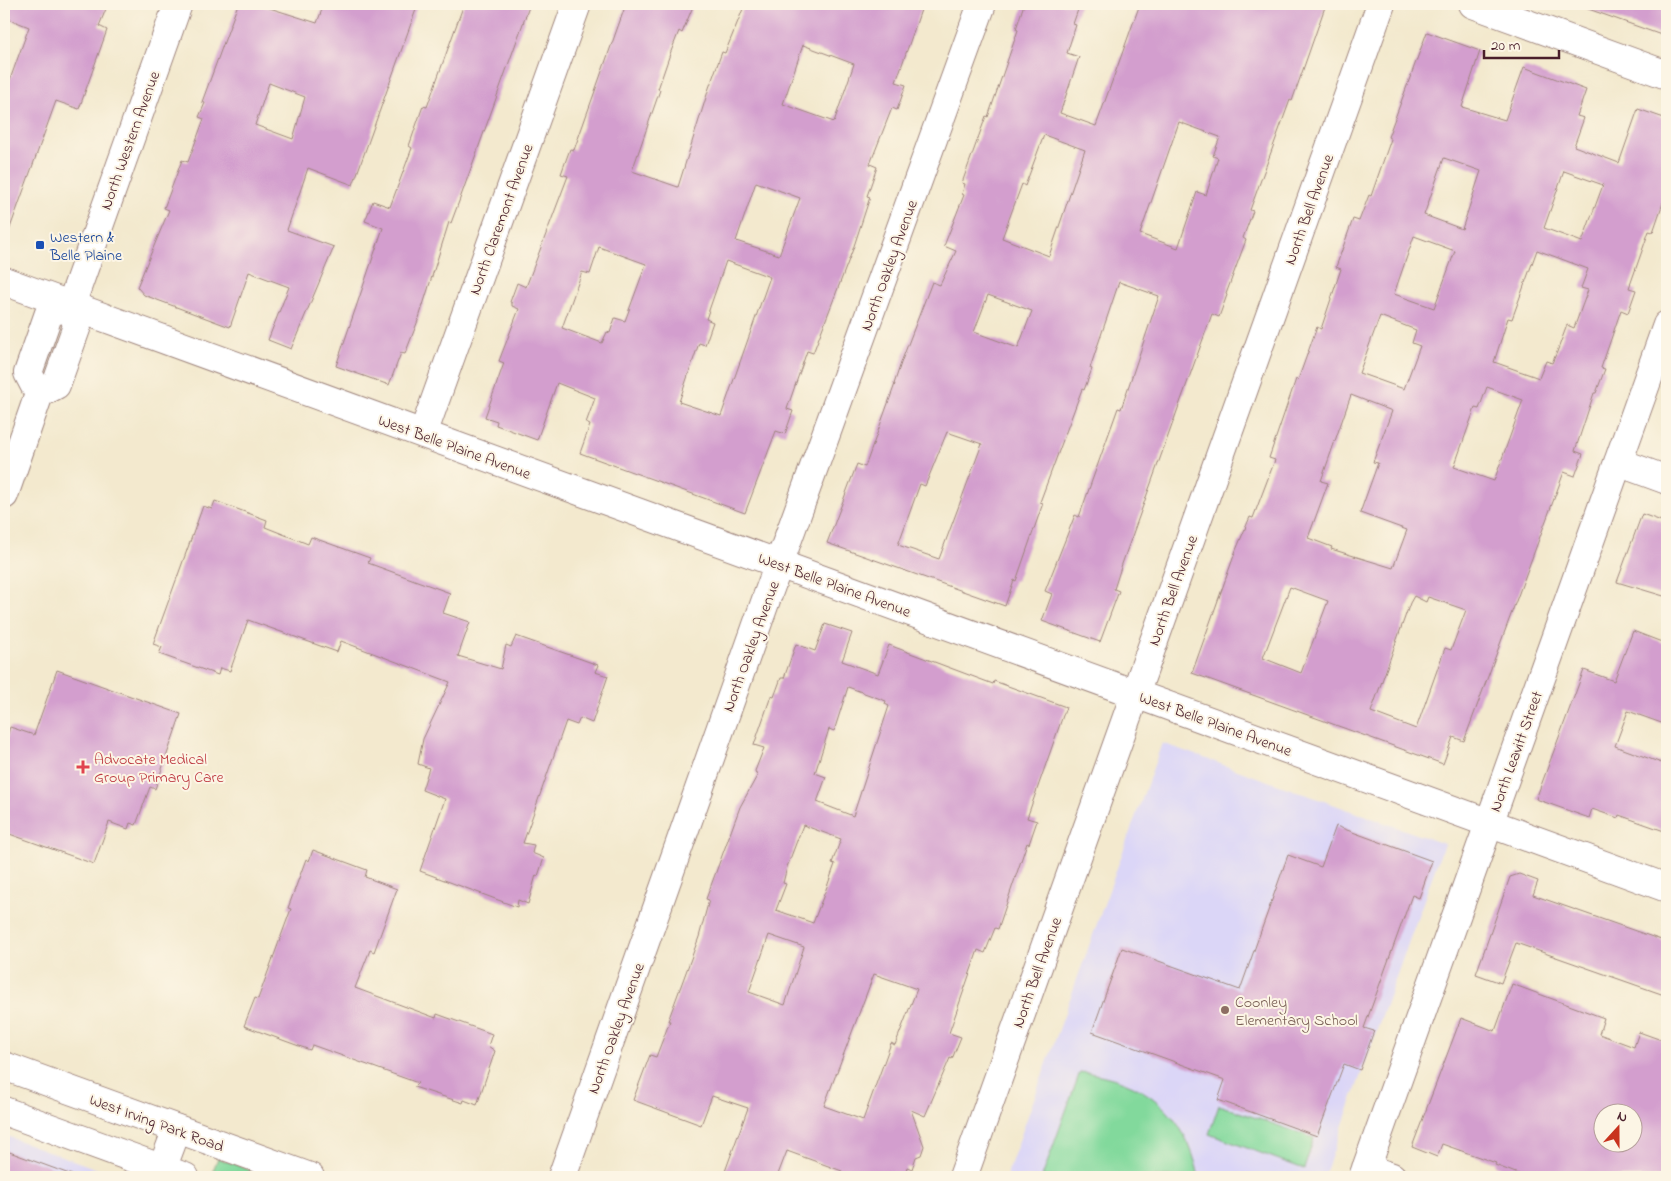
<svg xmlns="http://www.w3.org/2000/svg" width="1671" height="1181" font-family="'Indie Flower',sans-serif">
  <rect width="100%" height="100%" fill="#fcf5e5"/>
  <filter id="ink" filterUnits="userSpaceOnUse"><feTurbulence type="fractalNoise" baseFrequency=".02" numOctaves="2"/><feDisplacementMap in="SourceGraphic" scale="10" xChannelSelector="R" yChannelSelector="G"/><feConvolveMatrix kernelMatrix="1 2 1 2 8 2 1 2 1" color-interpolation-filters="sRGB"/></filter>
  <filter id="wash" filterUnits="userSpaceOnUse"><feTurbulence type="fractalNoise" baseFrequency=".0096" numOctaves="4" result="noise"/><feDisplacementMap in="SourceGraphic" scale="20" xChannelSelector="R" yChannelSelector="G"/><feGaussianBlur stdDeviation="1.12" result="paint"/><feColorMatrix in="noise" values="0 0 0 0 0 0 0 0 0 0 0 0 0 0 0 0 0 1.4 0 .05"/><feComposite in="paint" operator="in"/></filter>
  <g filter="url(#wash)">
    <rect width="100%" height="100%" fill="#f3e9ce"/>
    <path fill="#dbd6f7" d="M1162 743 1444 844 1324 1177H1006Z
      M4 1135 119 1177H4Z"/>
    <path fill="#82d99c" stroke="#667c64" d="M1080 1072C1144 1078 1186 1113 1199 1177H1042Z
      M1219 1105 1314 1138 1304 1169 1209 1134Z
      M218 1158 268 1177H225L212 1173Z"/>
    <g id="blocks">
      <path fill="#d39ece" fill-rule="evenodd" d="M4 4H108L99 26 107 30 79 109 56 101 6 239 4 238V83L8 85 29 27 4 17Z
        M238 4H257L317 23 324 4H418L353 185 308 168 287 230 334 247 291 349 268 340 289 287 249 272 230 327 144 295 137 287 169 210 164 208 182 160 188 162 204 119 199 117 205 103 202 102ZM269 83 305 97 293 139 255 125Z
        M464 4H530L461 196 451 223 449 222 419 318 405 354 401 353 389 385 336 366 383 228 365 221 373 201 390 207 412 148 409 146 423 106 427 107Z
        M626 4H694L682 33 679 31 670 54 658 89 660 90 632 171 678 187 709 88 722 52 725 53 745 4H923L896 82 906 85 897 110 892 108 870 164 877 167 867 196 870 197 853 249 813 353 807 351 787 409 793 411 785 434 776 431 745 513 580 453 590 425 586 423 595 398 557 383 537 440 496 425 497 421 485 417 504 363 499 361 519 309 512 306V303L510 302 517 283 526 287 568 176 561 174 570 149 574 150ZM803 45 854 64 834 122 783 104ZM756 182 800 198 779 255 736 241ZM599 247 646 264 625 321 615 318 610 333 607 332 602 343 562 328 582 272 590 274ZM726 261 770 277 721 416 679 402 699 343 705 345 713 322 706 319Z
        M1024 4H1080L1073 24 1076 25 1067 53 1079 57 1060 113 1096 126 1140 4H1326L1292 101 1290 100 1250 210 1253 211 1243 238 1246 240 1226 294 1227 295 1219 317 1212 314 1122 564 1114 589 1119 591 1100 642 1042 621 1052 594 1045 591 1075 515 1079 517 1118 408 1121 409 1159 296 1119 282 1090 368 1092 369 1084 390 1082 389 1050 475 1040 502 1043 503 1016 581 1014 580 1005 606 827 543 857 464 865 467 895 384H894L902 360 932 282 940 285 956 251 944 246 964 195 962 194 965 184 962 183 986 116 988 117 1018 30 1016 29ZM1179 122 1220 137 1213 156 1218 158 1206 195 1197 192 1178 248 1140 234ZM1044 135 1085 150 1049 256 1002 238 1022 184 1025 186ZM988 295 1032 311 1018 348 974 332ZM947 432 982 444 939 559 898 545 920 484 925 486Z
        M1580 4H1667V37L1580 6Z
        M1427 32 1480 51 1462 107 1505 120 1524 67 1586 90 1577 116 1584 118 1574 146 1619 163 1638 109 1667 119V191L1653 232 1649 231 1629 288 1636 290 1628 313 1621 310 1601 368 1605 369 1596 393H1594L1575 451 1583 454 1575 476 1564 472 1464 741 1453 737 1443 764 1192 673 1236 550 1250 517 1253 518 1275 460 1269 458 1296 379 1298 380 1317 327 1321 329 1341 269 1336 267 1353 219 1359 221 1369 195 1371 196 1391 139 1388 137ZM1444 158 1481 171 1462 229 1424 215ZM1564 171 1603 185 1582 242 1544 228ZM1414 236 1455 251 1434 308 1394 294ZM1537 250 1588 269 1581 288 1588 290 1574 328 1567 325 1557 352 1552 363 1546 361 1539 378 1494 362 1508 318 1512 319ZM1380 316 1416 330 1412 343 1420 346 1404 389 1359 373ZM1487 387 1523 400 1494 481 1454 467 1475 408 1479 409ZM1351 395 1392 411 1373 462 1378 463 1360 513 1407 530 1393 568 1331 549 1332 547 1308 538 1328 483 1321 481ZM1290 587 1328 601 1301 673 1263 658ZM1414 596 1426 602 1428 597 1466 610 1451 650 1445 648 1416 729 1371 712 1410 603Z
        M215 501 267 520 265 527 308 544 311 537 370 558 368 563 450 593 443 613 470 622 458 656 501 669 506 645 511 647 516 636 598 665 595 672 608 676 592 723 580 718 577 725 566 721 523 843 534 845 532 853 544 858 538 876 536 875 528 904 518 900 517 907 420 871 445 799 422 790 429 768 418 764 423 739 450 682 341 641 337 652 248 620 230 671 220 668 218 675 159 654 162 647 153 644 203 506 212 509Z
        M1642 514 1667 523V597L1617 582Z
        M825 624 852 633 842 661 878 674 889 645 993 684 994 681 1066 707 1027 818 1037 821 1029 844 1027 843 998 929 995 928 985 953 978 950 949 1033 961 1037 952 1059 950 1058 925 1116 911 1110 924 1146 921 1155 916 1157 912 1169 907 1167 904 1177H840L842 1171 787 1151 777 1177H723L748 1108 712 1096 701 1125 633 1100 650 1055 656 1057 670 1021H668L699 937 709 900 706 899 740 807 757 776 755 771 764 748 754 745 771 696 774 697 781 678H784L796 644 815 651ZM848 687 886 701 885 704 889 706 853 816 817 802 826 777 815 773 829 729 834 731ZM803 825 841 839 832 863 835 864 828 884 813 923 776 910 786 884 783 883 787 867ZM769 935 804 947 785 1005 749 992ZM874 974 917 989 895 1045 891 1043 863 1120 824 1106Z
        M1633 631 1667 644V725L1628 711 1615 746 1667 765V832L1619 815 1618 818 1592 809 1589 818 1536 799 1584 670 1614 681Z
        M57 670 181 714 155 789 150 787 136 825 130 823 128 829 109 822 94 864 4 832V747L10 727 34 735Z
        M1336 826 1432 861 1419 898 1412 895 1364 1028 1374 1031 1360 1070 1344 1064 1317 1136 1218 1100 1225 1080 1092 1032 1122 948 1240 990 1288 855 1321 867Z
        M313 850 367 870 365 877 397 889 374 952 370 950 355 988 436 1018 437 1014 492 1034 488 1046 495 1051 477 1105 464 1100 463 1103 414 1087 418 1083 312 1045 310 1050 244 1026 255 998 258 999 291 909 288 908 306 859 309 861Z
        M1519 874 1538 881 1533 895 1667 942V996L1516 943 1501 983 1476 974 1510 877Z
        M1512 984 1604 1018 1599 1034 1634 1047 1639 1032 1667 1042V1177H1526L1495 1165 1496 1163 1442 1144 1437 1157 1412 1147 1461 1018 1495 1031ZM1604 1114H1634V1144H1604Z
        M4 1150 72 1175V1177H4Z"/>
    </g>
  </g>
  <g filter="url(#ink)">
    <use href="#blocks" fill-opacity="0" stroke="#9e847c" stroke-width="1"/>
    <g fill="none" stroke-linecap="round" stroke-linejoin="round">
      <g stroke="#9e847c" stroke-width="30">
        <path id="street" d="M1473 4 1667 75
          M4 281 1667 888
          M423 434 577 4
          M1618 462 1667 480
          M1366 1168 1392 1177
          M159 1177 177 1129
          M562 1177 768 594 982 4
          M963 1177 1381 4
          M1363 1177 1667 325"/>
      </g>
      <g stroke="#9e847c" stroke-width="30">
        <path id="secondary" d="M39 394 28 373 49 313 71 305
          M4 495 39 394 56 385 77 326 71 305 178 4"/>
      </g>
      <g stroke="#9e847c" stroke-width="30">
        <path id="primary" d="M4 1066 310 1177
          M4 1111 185 1177"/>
      </g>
      <use href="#street" stroke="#fff" stroke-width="28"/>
      <use href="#secondary" stroke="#fff" stroke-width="28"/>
      <use href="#primary" stroke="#fff" stroke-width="28"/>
    </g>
  </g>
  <rect fill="#1a4fb4" stroke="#fcf5e5" stroke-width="2" x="35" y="240" width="10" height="10" rx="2.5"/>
  <path fill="#e0444e" stroke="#fcf5e5" stroke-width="2" d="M80.5 759.5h5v5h5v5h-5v5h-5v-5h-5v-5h5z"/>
  <circle fill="#8d6e63" stroke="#fcf5e5" stroke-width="2" cx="1225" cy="1010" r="5"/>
  <g text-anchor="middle" stroke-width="4" stroke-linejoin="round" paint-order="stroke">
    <g font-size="16" fill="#4a1f2b" stroke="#fcf5e5">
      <text transform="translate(129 140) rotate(-70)" y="6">North Western Avenue</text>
      <text transform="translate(1308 209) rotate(-70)" y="6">North Bell Avenue</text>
      <text transform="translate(500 219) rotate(-70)" y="6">North Claremont Avenue</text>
      <text transform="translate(888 265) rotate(-70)" y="6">North Oakley Avenue</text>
      <text transform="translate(455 446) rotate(20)" y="6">West Belle Plaine Avenue</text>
      <text transform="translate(835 584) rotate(20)" y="6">West Belle Plaine Avenue</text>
      <text transform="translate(1172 590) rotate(-70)" y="6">North Bell Avenue</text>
      <text transform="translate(750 646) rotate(-70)" y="6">North Oakley Avenue</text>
      <text transform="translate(1216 723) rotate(20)" y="6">West Belle Plaine Avenue</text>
      <text transform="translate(1515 751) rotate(-70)" y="6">North Leavitt Street</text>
      <text transform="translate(1036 972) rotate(-70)" y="6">North Bell Avenue</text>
      <text transform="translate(615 1028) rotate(-70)" y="6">North Oakley Avenue</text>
      <text transform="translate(157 1122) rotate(20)" y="6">West Irving Park Road</text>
    </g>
    <g font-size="16" fill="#164399" stroke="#fcf5e5" text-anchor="start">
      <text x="50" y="242">Western &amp;<tspan x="50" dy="18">Belle Plaine</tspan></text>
    </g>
    <g font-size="16" fill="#be3a42" stroke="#fcf5e5" text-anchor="start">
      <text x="94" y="764">Advocate Medical<tspan x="94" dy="18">Group Primary Care</tspan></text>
    </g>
    <g font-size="16" fill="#785e54" stroke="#fcf5e5" text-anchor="start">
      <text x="1235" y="1007">Coonley<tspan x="1235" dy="18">Elementary School</tspan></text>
    </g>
  </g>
  <rect width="1671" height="1181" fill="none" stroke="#fcf5e5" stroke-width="20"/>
  <g transform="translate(1618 1128) rotate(21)"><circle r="24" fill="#fcf5e5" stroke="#b59f9b"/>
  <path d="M0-4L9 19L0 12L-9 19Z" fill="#c8321e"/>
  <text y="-8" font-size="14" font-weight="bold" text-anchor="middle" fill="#4a1f2b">N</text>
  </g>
  <path d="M1484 50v8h75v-8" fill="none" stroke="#4a1f2b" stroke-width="2.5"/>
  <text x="1491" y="50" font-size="15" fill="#4a1f2b" stroke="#fcf5e5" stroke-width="4" paint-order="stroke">20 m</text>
</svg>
